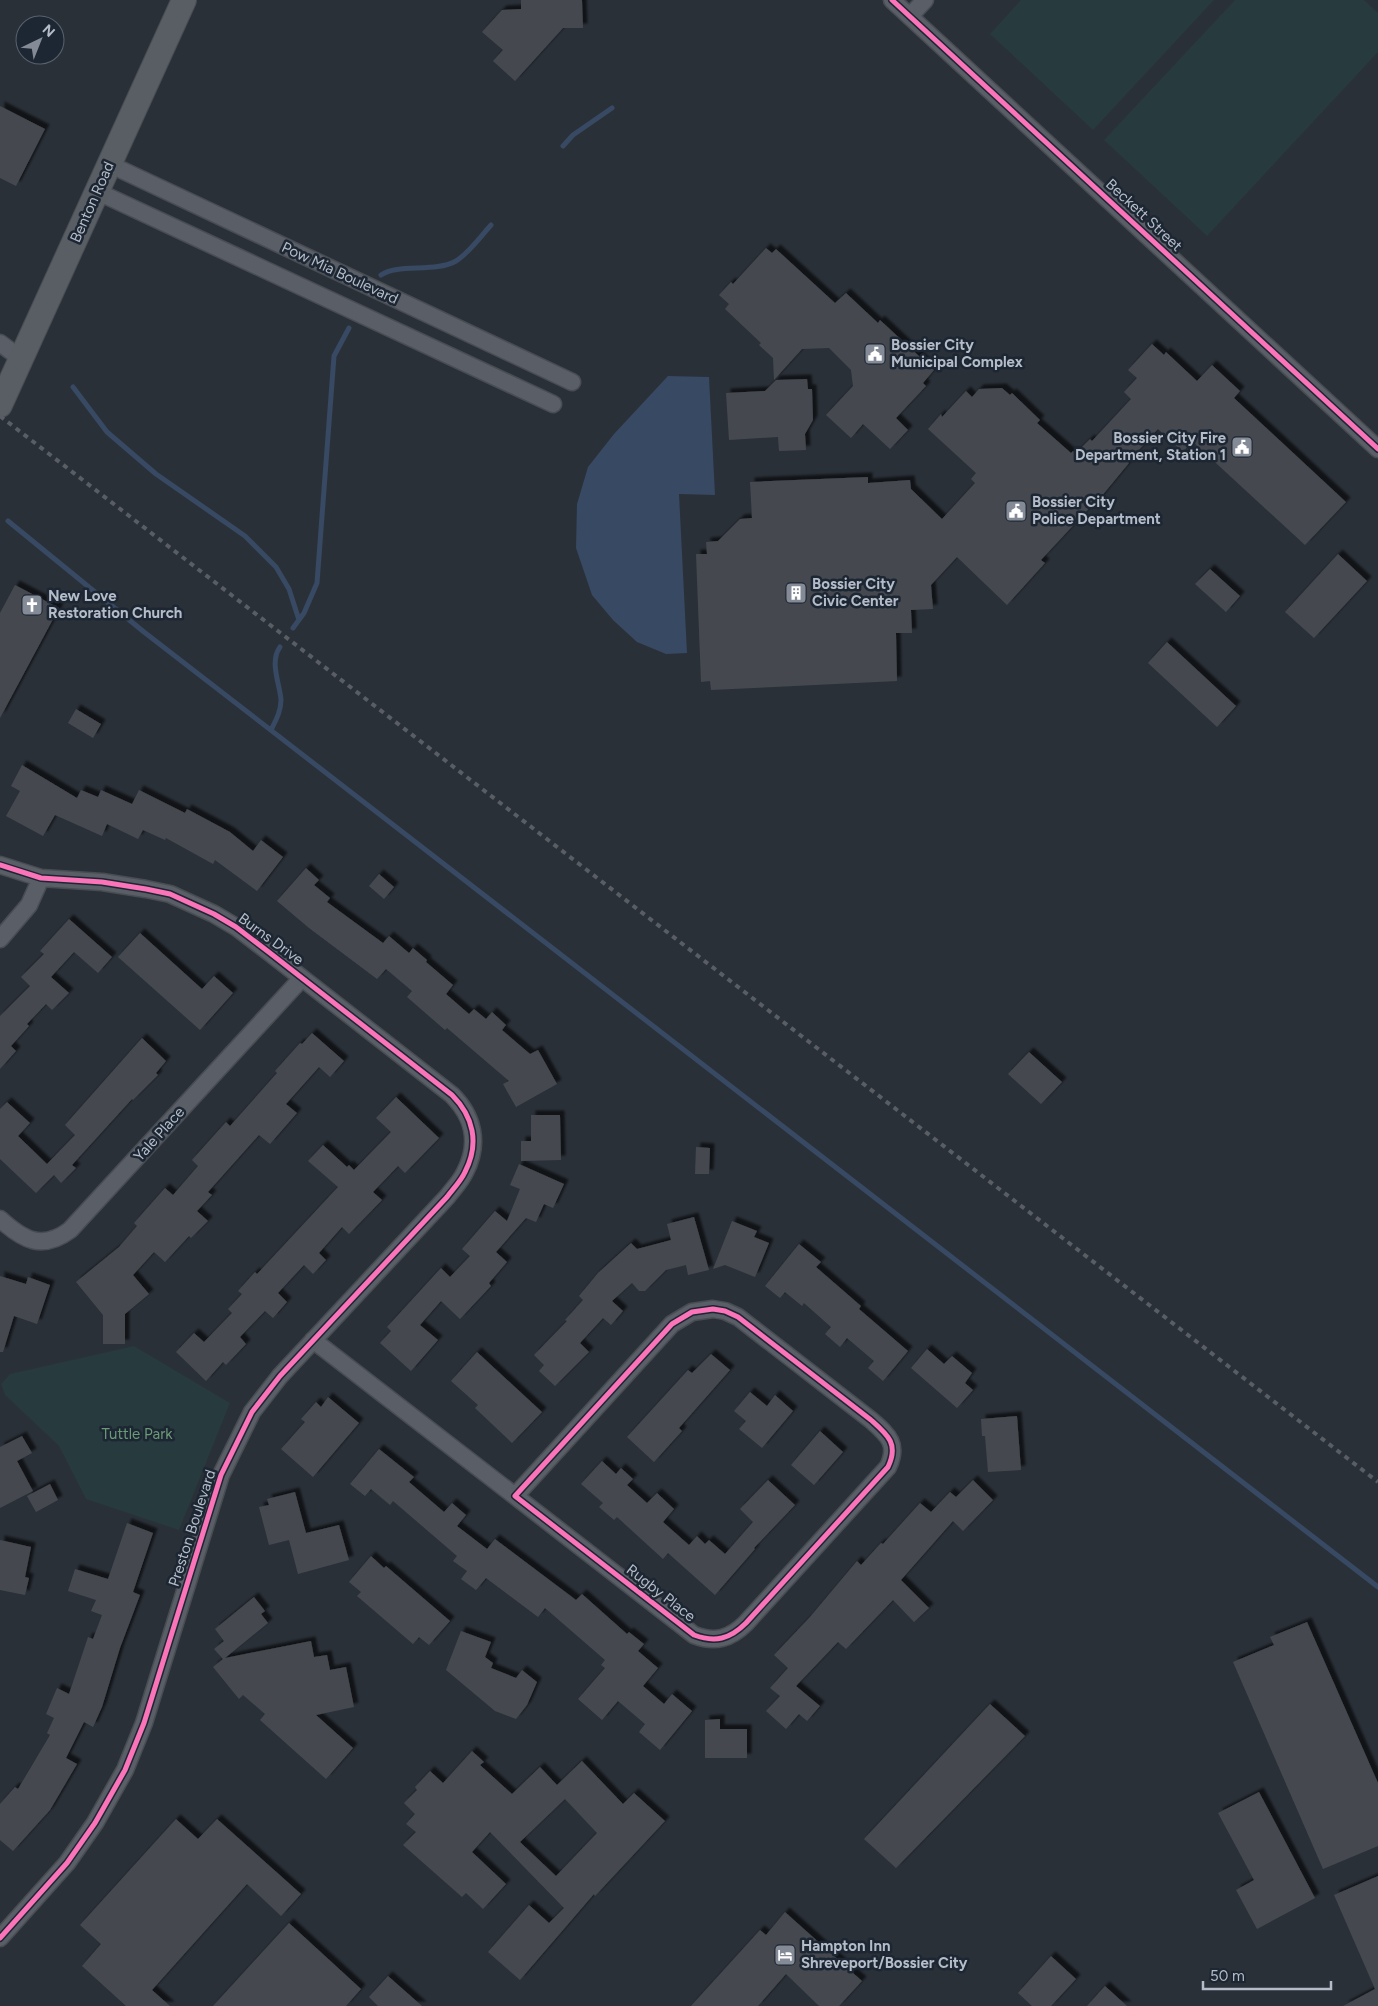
<svg xmlns="http://www.w3.org/2000/svg" width="1378" height="2006" font-family="Figtree,sans-serif">
  <defs>
    <filter id="shadow"><feDropShadow dx="4.5" dy="-4.5" stdDeviation="1" flood-color="#0009"/></filter>
  </defs>
  <rect width="100%" height="100%" fill="#2a3038"/>
  <path fill="#273a3e" d="M1021 0H1214L1093 130 990 34Z
    M1235 0H1364L1378 13V52L1207 236 1104 140Z
    M134 1346 230 1403 179 1530 86 1499 59 1446 5 1395 1 1384 10 1374Z"/>
  <path fill="#384963" d="M668 376 709 377 715 495 679 494 687 653 666 654 637 642 613 620 592 595 576 548 577 504 588 467 614 434Z"/>
  <g fill="none" stroke-linecap="round" stroke-linejoin="round">
    <path stroke="#384963" stroke-width="5" d="M563 146 573 135 612 108
      M381 275C398 263 435 273 456 261 469 253 481 236 491 225
      M73 387 107 432 156 474 245 536 276 567 289 589 299 620
      M8 521 144 632 1378 1587
      M293 628 304 613 317 583 334 356 349 328
      M271 730C276 720 281 711 281 700 280 684 269 662 280 647"/>
  </g>
  <path fill="#444950" fill-rule="evenodd" filter="url(#shadow)" d="M521 0H582L583 28H563L515 81 493 61 503 50 482 32 502 10 521 9Z
    M0 106 45 129 16 186 0 178Z
    M766 248 772 253 776 249 835 303 846 293 878 323 880 320 934 370 923 383 926 386 896 418 908 430 890 449 863 424 851 438 826 415 853 386 851 370 829 348 802 349 774 380 773 358 759 345 761 343 725 309 729 304 719 295 731 282 733 284Z
    M1152 344 1164 355 1166 352 1197 381 1212 365 1240 391 1234 398 1346 502 1305 545 1192 441 1183 452 1158 429 1128 462 1129 463 1096 503 1095 502 1041 560 1045 563 1007 605 957 557 931 585 933 609 911 610 912 633H896L897 681 711 690 710 681 701 682 696 554H707L706 542 718 541 740 519 752 518 750 482 868 477V483L910 480 911 489 942 519 975 483 971 479 976 473 928 429 941 414 942 417 966 391 972 397 979 389 1002 388 1010 395 1012 393 1040 420 1037 423 1071 453 1073 451 1076 453 1090 439 1092 441 1131 399 1124 392 1137 378 1128 370Z
    M807 379 808 389H812L813 420 805 434 806 450 779 451 778 437 729 440 726 393 765 391 776 380Z
    M1338 554 1367 581 1314 638 1285 612Z
    M1210 569 1240 596 1226 612 1195 584Z
    M15 585 59 608 0 718V613Z
    M1167 642 1236 706 1217 727 1148 663Z
    M76 709 101 724 93 738 68 723Z
    M22 765 77 798 81 790 98 797 101 790 132 804 139 790 185 813 187 809 230 832 253 851 261 840 283 857 257 891 215 860 213 864 166 838 165 840 143 830 138 839 107 824 102 836 55 815 43 836 6 816 20 791 11 786Z
    M306 868 319 880 314 885 330 898 327 902 383 943 389 936 409 953 413 948 427 960 426 962 453 985 446 994 469 1014 474 1009 486 1019 492 1012 506 1025 502 1030 530 1054 538 1050 557 1084 516 1107 503 1084 509 1081 447 1028 445 1030 407 997 412 991 386 969 377 979 309 928 277 901Z
    M379 874 394 887 384 899 369 886Z
    M69 919 112 957 98 973 74 952 51 977 69 993 52 1010 46 1004 27 1024 29 1026 11 1046 16 1051 0 1069V1016L30 986 21 977 44 954 40 951Z
    M140 933 202 989 214 976 233 993 200 1030 118 957Z
    M312 1033 344 1061 330 1077 319 1067 286 1104 297 1113 270 1144 259 1135 208 1192 212 1195 197 1211 208 1221 191 1238 189 1236 165 1262 154 1252 133 1275 149 1294 125 1314V1344H103V1315L76 1282 119 1247 137 1226 134 1223 165 1188 173 1195 198 1166 192 1160 226 1122 230 1126 277 1073 275 1071 300 1043 302 1044Z
    M142 1038 166 1061 156 1073 158 1075 133 1100 132 1099 72 1165 76 1168 61 1183 54 1175 36 1193 0 1159V1109L7 1102 30 1123 18 1136 47 1164 75 1135 65 1125Z
    M1029 1052 1062 1082 1041 1104 1008 1074Z
    M396 1097 439 1138 405 1173 398 1166 373 1192 382 1200 349 1234 342 1227 319 1253 326 1260 313 1274 304 1265 278 1293 287 1302 273 1318 265 1311 240 1337 246 1344 226 1365 223 1362 206 1381 176 1352 194 1333 204 1342 232 1313 228 1309 242 1294 238 1291 255 1272 257 1274 338 1187 308 1161 323 1145 347 1167 349 1165 354 1170 391 1132 376 1118Z
    M531 1115H560L561 1160 521 1161V1141H531Z
    M696 1147 710 1148 709 1174H695Z
    M519 1164 564 1184 553 1208 544 1204 536 1222 526 1218 496 1252 507 1262 489 1283 491 1286 460 1319 441 1301 420 1325 438 1340 411 1371 380 1343 391 1331 387 1327 441 1268 450 1277 470 1256 462 1249 495 1211 507 1221 520 1189 510 1185Z
    M694 1217 709 1270 688 1275 686 1265 666 1270 645 1291H639L632 1283 612 1301 623 1311 611 1325 603 1318 580 1343 589 1352 555 1386 539 1371 544 1365 534 1355 567 1321 565 1320 583 1300 579 1296 598 1273 631 1243 637 1249 671 1240 667 1224Z
    M732 1221 757 1231 754 1237 769 1243 755 1277 725 1265 713 1269Z
    M799 1244 821 1262 816 1267 861 1306 859 1309 908 1351 883 1381 868 1368 874 1361 847 1338 840 1347 825 1334 831 1327 804 1303 802 1306 785 1292 780 1298 765 1286Z
    M0 1276 26 1284 28 1277 50 1285 37 1324 14 1316 3 1352H0Z
    M927 1349 944 1364 952 1356 972 1373 965 1383 973 1390 957 1408 911 1368Z
    M477 1352 542 1412 512 1443 475 1408 478 1405 451 1381Z
    M711 1354 730 1370 679 1428 682 1431 654 1462 627 1437 688 1370 692 1373Z
    M750 1392 767 1406 775 1395 793 1411 762 1448 739 1429 746 1421 734 1411Z
    M328 1397 359 1423 313 1477 281 1449 305 1422 301 1419 316 1402 321 1407Z
    M1017 1416 1021 1470 988 1472 985 1436H982L981 1419Z
    M820 1431 843 1452 814 1485 791 1465Z
    M22 1436 32 1453 17 1461 33 1491 0 1508V1447Z
    M379 1449 414 1477 409 1482 444 1512 452 1503 466 1515 457 1526 487 1549 495 1539 576 1600 582 1594 627 1634 629 1632 644 1644 638 1651 658 1668 643 1686 664 1704 672 1694 692 1711 660 1750 639 1732 645 1724 618 1701 602 1720 578 1699 605 1668 601 1665 605 1660 545 1608 538 1617 486 1578 476 1590 461 1579 467 1571 453 1561 457 1556 393 1501 390 1505 371 1489 365 1496 350 1484Z
    M602 1461 616 1474 621 1468 633 1479 627 1485 647 1503 657 1493 674 1509 663 1522 689 1545 697 1536 705 1544 709 1540 725 1554 753 1522 740 1509 768 1480 795 1505 754 1548 755 1549 715 1595 668 1553 663 1559 617 1517 614 1520 599 1507 603 1503 581 1484Z
    M973 1480 993 1500 963 1531 953 1521 901 1580 929 1608 914 1622 893 1600 846 1649 838 1642 796 1686 820 1706 807 1721 799 1714 786 1729 766 1711 780 1696 770 1688 788 1668 774 1655 810 1617 857 1561 861 1565 881 1543 883 1544 920 1503 931 1512 950 1492 956 1497Z
    M50 1484 58 1500 36 1512 27 1496Z
    M295 1492 306 1533 339 1525 349 1560 298 1574 289 1540 269 1545 259 1507 269 1505 267 1499Z
    M127 1523 153 1533 133 1592 140 1595 120 1648 102 1707 93 1727 84 1722 66 1758 77 1764 50 1810 13 1851 0 1840V1804L15 1787 18 1789 50 1735 47 1733 54 1718 46 1714 57 1688 69 1694 88 1637 93 1639 102 1615 91 1611 96 1600 68 1591 75 1569 108 1579Z
    M0 1540 31 1547 25 1577 29 1578 25 1595 0 1590Z
    M371 1556 384 1568 386 1566 450 1621 429 1645 419 1637 413 1644 357 1596 361 1592 349 1582Z
    M254 1597 265 1611 261 1614 268 1623 225 1658 311 1641 314 1657 327 1655 330 1670 346 1667 354 1707 316 1715 353 1748 326 1779 260 1720 265 1714 243 1695 239 1699 213 1667 223 1659 214 1649 224 1641 215 1629Z
    M1307 1622 1378 1783V1846L1323 1869 1233 1662 1274 1645 1270 1637Z
    M461 1631 491 1642 485 1657 493 1663 491 1668 516 1678 522 1670 537 1682 527 1705 516 1719 495 1711 446 1670Z
    M990 1704 1025 1736 896 1868 864 1839Z
    M720 1719V1729H747V1758H705V1720Z
    M472 1751 484 1762 480 1765 512 1794 540 1767 557 1785 582 1761 623 1804 634 1793 665 1821 595 1896 594 1894 520 1980 488 1952 529 1905 549 1923 564 1908 490 1832 472 1852 506 1884 483 1909 466 1893 462 1897 403 1845 416 1832 406 1824 415 1814 404 1803 417 1790 415 1787 430 1771 443 1783ZM565 1799 597 1833 556 1876 520 1842Z
    M1259 1792 1315 1898 1257 1929 1236 1890 1254 1880 1218 1813Z
    M176 1819 198 1839 217 1819 301 1894 281 1916 247 1884 152 1990 170 2006H126L82 1966 101 1944 80 1925Z
    M1378 1876V2006H1343L1375 1989 1334 1895Z
    M785 1912 862 1981 839 2006H819L786 1974 758 2006H691L760 1930 766 1935Z
    M289 1923 361 1989 346 2006H213Z
    M1051 1956 1076 1979 1051 2006H1032L1018 1993Z
    M388 1976 422 2006H378L369 1997Z
    M1105 1986 1127 2006H1087Z"/>
  <g fill="none" stroke-linecap="round" stroke-linejoin="round">
    <g stroke="#484c53" stroke-width="19">
      <path id="minor" d="M892 0 1378 449
        M910 16 925 0
        M109 164 572 382
        M96 191 553 404
        M0 343 20 358
        M0 865 41 878 102 882 146 889 170 894 214 914 236 927 270 953 452 1095C473 1116 480 1143 465 1172 461 1181 453 1189 447 1197L280 1376 252 1412 221 1475 144 1723 125 1770 95 1823 67 1863 0 1938
        M0 939 29 905 41 878
        M0 1219C23 1240 42 1251 70 1230L302 978
        M713 1309 725 1311 738 1317 871 1420C888 1435 899 1444 888 1467L746 1623C730 1639 715 1643 694 1635L515 1496 672 1324 692 1312Z
        M313 1340 515 1496"/>
    </g>
    <g stroke="#484c53" stroke-width="26">
      <path id="secondary" d="M0 405 184 0"/>
    </g>
    <use href="#minor" stroke="#5a5e66" stroke-width="16"/>
    <use href="#secondary" stroke="#595d64" stroke-width="24"/>
    <path stroke="#595d64" stroke-width="4" stroke-dasharray="5 5" stroke-linecap="butt" d="M0 416 1378 1482"/>
    <g stroke="#1d2633" stroke-width="8">
      <path id="cycleway" d="M892 0 1378 449
        M0 865 41 878 102 882 146 889 170 894 214 914 236 927 270 953 452 1095C473 1116 480 1143 465 1172 461 1181 453 1189 447 1197L280 1376 252 1412 221 1475 144 1723 125 1770 95 1823 67 1863 0 1938
        M713 1309 725 1311 738 1317 871 1420C888 1435 899 1444 888 1467L746 1623C730 1639 715 1643 694 1635L515 1496 672 1324 692 1312Z"/>
    </g>
    <use href="#cycleway" stroke="#fb73b8" stroke-width="5"/>
  </g>
  <defs>
    <g id="civic-square" transform="scale(1.125)"><rect x="-9" y="-9" width="18" height="18" rx="4" fill="#848b96" stroke="#1d2633"/><path d="M-.6-6.5H3V-4.5H.6V-3L4-1V1h2V6H-6V1h2V-1L-.6-3ZM-1.2 2.5V6h2.4V2.5Z" fill="#fff"/></g>
    <g id="building-square" transform="scale(1.125)"><rect x="-9" y="-9" width="18" height="18" rx="4" fill="#848b96" stroke="#1d2633"/><path d="M-4-6H4V6H1V3H-1V6H-4ZM-2.5-4.3h1.7v1.8h-1.7ZM.8-4.3h1.7v1.8H.8ZM-2.5-1h1.7V.8h-1.7ZM.8-1h1.7V.8H.8Z" fill="#fff"/></g>
    <g id="church-square" transform="scale(1.125)"><rect x="-9" y="-9" width="18" height="18" rx="4" fill="#848b96" stroke="#1d2633"/><path d="M-1.2-6h2.4v3.5h3.3v2.4h-3.3V6h-2.4V-.1h-3.3v-2.4h3.3Z" fill="#fff"/></g>
    <g id="hotel-square" transform="scale(1.125)"><rect x="-9" y="-9" width="18" height="18" rx="4" fill="#848b96" stroke="#1d2633"/><path d="M-6-4.5h1.5V1H6V5H4.5V3h-9V5H-6ZM-4 0a1.8 1.8 0 1 1 3.6 0ZM.5 0V-2.5h3Q6-2.5 6 0Z" fill="#fff"/></g>
  </defs>
  <g fill-rule="evenodd">
    <use href="#civic-square" x="875" y="354"/>
    <use href="#civic-square" x="1242" y="447"/>
    <use href="#civic-square" x="1016" y="511"/>
    <use href="#building-square" x="796" y="593"/>
    <use href="#church-square" x="32" y="605"/>
    <use href="#hotel-square" x="785" y="1955"/>
  </g>
  <g text-anchor="middle" stroke-width="5" stroke-linejoin="round" paint-order="stroke">
    <g font-size="15" fill="#b4bcc9" stroke="#1d2633">
      <text transform="translate(92 202) rotate(-66)" y="5">Benton Road</text>
      <text transform="translate(1144 215) rotate(43)" y="5">Beckett Street</text>
      <text transform="translate(340 273) rotate(25)" y="5">Pow Mia Boulevard</text>
      <text transform="translate(271 939) rotate(36)" y="5">Burns Drive</text>
      <text transform="translate(159 1134) rotate(-48)" y="5">Yale Place</text>
      <text transform="translate(192 1528) rotate(-72)" y="5">Preston Boulevard</text>
      <text transform="translate(661 1593) rotate(38)" y="5">Rugby Place</text>
    </g>
    <g font-size="15" font-weight="bold" fill="#b4bcc9" stroke="#1d2633" text-anchor="start">
      <text x="891" y="350">Bossier City<tspan x="891" dy="17">Municipal Complex</tspan></text>
      <text x="1226" y="443" text-anchor="end">Bossier City Fire<tspan x="1226" dy="17">Department, Station 1</tspan></text>
      <text x="1032" y="507">Bossier City<tspan x="1032" dy="17">Police Department</tspan></text>
      <text x="812" y="589">Bossier City<tspan x="812" dy="17">Civic Center</tspan></text>
      <text x="48" y="601">New Love<tspan x="48" dy="17">Restoration Church</tspan></text>
      <text x="801" y="1951">Hampton Inn<tspan x="801" dy="17">Shreveport/Bossier City</tspan></text>
    </g>
    <g font-size="15" fill="#6b9a76" stroke="#1d2633">
      <text x="137" y="1439">Tuttle Park</text>
    </g>
  </g>
  <g transform="translate(40 40) rotate(43)"><circle r="24" fill="#1d2633" stroke="#59626f"/>
  <path d="M0-4L9 19L0 12L-9 19Z" fill="#848b96"/>
  <text y="-8" font-size="14" font-weight="bold" text-anchor="middle" fill="#b4bcc9">N</text>
  </g>
  <path d="M1203 1981v8h128v-8" fill="none" stroke="#b4bcc9" stroke-width="2.5"/>
  <text x="1210" y="1981" font-size="15" fill="#b4bcc9" stroke="#1d2633" stroke-width="4" paint-order="stroke">50 m</text>
</svg>
